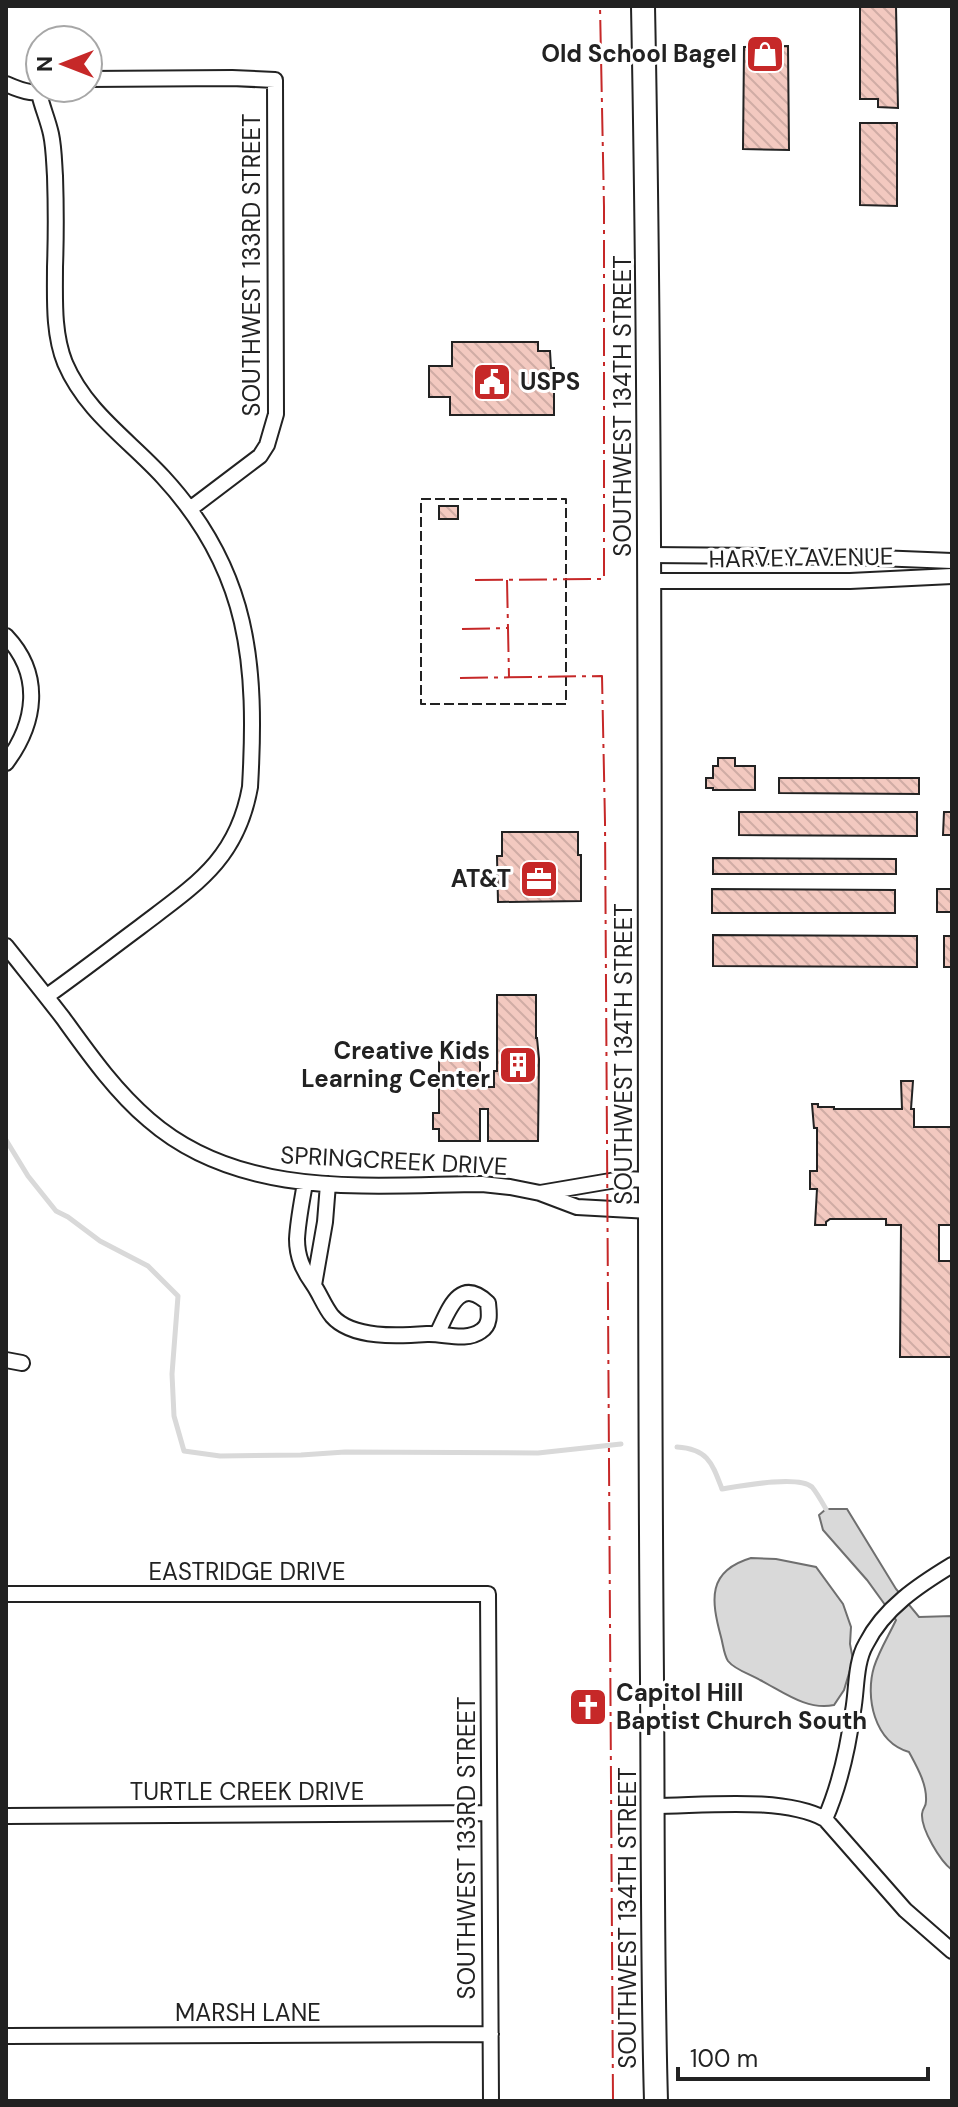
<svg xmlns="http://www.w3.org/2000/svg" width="958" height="2107" font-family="'DM Sans',sans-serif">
  <defs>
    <pattern id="building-back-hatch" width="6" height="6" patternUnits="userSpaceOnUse" patternTransform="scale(2)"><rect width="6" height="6" fill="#f3c9c0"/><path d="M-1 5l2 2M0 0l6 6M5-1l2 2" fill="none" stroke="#d0aca5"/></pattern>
  </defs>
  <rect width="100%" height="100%" fill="#fff"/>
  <path fill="#d9d9d9" stroke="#6f6f6f" stroke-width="2" d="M826 1509H847L896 1589 919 1617 952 1616V1870C940 1861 921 1829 922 1814 923 1806 926 1808 926 1801 927 1784 917 1767 909 1752 874 1742 865 1697 874 1667 879 1651 889 1635 896 1620L867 1580 823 1530 819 1515Z
    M751 1558 776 1559 816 1567 843 1604 851 1627 850 1644 853 1660 844 1690 834 1705C807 1711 782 1691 760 1680 750 1674 735 1670 728 1661 724 1655 723 1644 721 1637 711 1600 707 1571 751 1558Z"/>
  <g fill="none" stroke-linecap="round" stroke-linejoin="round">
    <path stroke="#d9d9d9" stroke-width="5" d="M6 1140 28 1176 56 1211 68 1217 100 1241 148 1266 178 1296 172 1374 174 1416 184 1451 220 1456 301 1455 345 1452 538 1453 621 1444
      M677 1447C708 1449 712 1463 722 1489 740 1486 798 1475 812 1487 817 1493 822 1502 826 1509"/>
  </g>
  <path fill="url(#building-back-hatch)" stroke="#222" stroke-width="2" d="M860 6H896L898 108 878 107V99H860Z
    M788 46 789 150 743 149 744 47Z
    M860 123H897V206L860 205Z
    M452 342H538V351H550L551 368H554V415H450V397H429V366H452Z
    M439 506H458V519H439Z
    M718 758H735V766H755V790H713V788H706V778H713V766H718Z
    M779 778H919V794L779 793Z
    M739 812H917V836L739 835Z
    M944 812H952V835H943Z
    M502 832H578V855H581V901L498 902 497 856H502Z
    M713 858 896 859V874H713Z
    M712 889 895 890V913H712Z
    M937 889H952V912H937Z
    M713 935 917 936V967L713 966Z
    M944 936H952V967H944Z
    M497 995H536V1038H537L539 1059 538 1141H488V1109H480V1141H439V1129H433V1113H439V1059H480V1087H494V1071H497Z
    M901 1081H913L911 1109H914V1127H952V1225H939V1261H952V1357H900L901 1225H886V1219H830L826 1222V1225H815L817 1189H810V1171H817V1128H814L812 1104H818V1107H834V1109H902Z"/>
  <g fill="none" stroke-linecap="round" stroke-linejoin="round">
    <g stroke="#222" stroke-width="18">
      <path id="street" d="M88 79 232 78 275 80 276 414 267 445 260 456 190 509
        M6 84C24 92 36 96 55 88
        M39 93C42 107 48 120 51 134 54 148 54 162 55 176 56 206 56 237 55 267 55 299 53 333 65 363 86 412 128 439 163 477 250 571 257 665 250 787 237 860 195 885 140 927 109 950 78 974 47 996
        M650 555 853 557 952 561
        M650 581H850L952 576
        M6 636C43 675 36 723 6 763
        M6 946C25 970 44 993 63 1018 89 1054 115 1091 149 1120 241 1200 369 1185 482 1184L510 1187 540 1193 577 1207 650 1211
        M305 1183C302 1201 298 1220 297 1239 297 1257 303 1270 313 1284 320 1294 324 1306 332 1316 352 1339 399 1336 427 1334 444 1333 466 1342 481 1331 491 1325 489 1313 488 1303 458 1275 448 1313 437 1334
        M540 1193 622 1179 650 1180
        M314 1285 325 1222 328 1184
        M6 1360 22 1363
        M6 1594H488L491 2101
        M653 1806C702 1806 782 1796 825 1819L905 1910 952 1951
        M6 1816 488 1813
        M825 1819C840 1785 848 1748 853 1711 857 1690 855 1663 866 1644 884 1608 919 1585 952 1565
        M6 2036 491 2034"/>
    </g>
    <g stroke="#222" stroke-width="26">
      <path id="secondary" d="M643 6C654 564 647 1122 652 1680 653 1820 652 1961 656 2101"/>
    </g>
    <use href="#street" stroke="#fff" stroke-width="14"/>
    <use href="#secondary" stroke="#fff" stroke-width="22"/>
    <path stroke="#222" stroke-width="2" stroke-dasharray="10 4" stroke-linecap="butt" d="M421 499H566V704H421Z"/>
    <path stroke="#c62828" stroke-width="2" stroke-dasharray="28 6 4 6" stroke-linecap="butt" d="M475 580 604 579V207L600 6
      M507 580 509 677
      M462 629 508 628
      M460 678 602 676 605 822 613 2101"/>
  </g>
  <defs>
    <g id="shop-square" transform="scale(2)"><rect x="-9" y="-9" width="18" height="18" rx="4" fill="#c62828" stroke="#fff"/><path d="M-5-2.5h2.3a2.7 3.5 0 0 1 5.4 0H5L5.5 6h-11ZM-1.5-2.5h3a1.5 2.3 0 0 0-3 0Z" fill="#fff"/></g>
    <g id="civic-square" transform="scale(2)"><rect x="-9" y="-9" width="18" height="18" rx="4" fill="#c62828" stroke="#fff"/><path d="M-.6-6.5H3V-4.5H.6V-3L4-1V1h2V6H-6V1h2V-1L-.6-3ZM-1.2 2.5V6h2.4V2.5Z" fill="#fff"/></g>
    <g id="office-square" transform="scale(2)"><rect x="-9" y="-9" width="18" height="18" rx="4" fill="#c62828" stroke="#fff"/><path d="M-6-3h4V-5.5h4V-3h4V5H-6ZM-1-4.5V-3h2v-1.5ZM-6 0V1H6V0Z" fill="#fff"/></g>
    <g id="building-square" transform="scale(2)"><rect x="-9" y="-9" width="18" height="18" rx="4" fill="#c62828" stroke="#fff"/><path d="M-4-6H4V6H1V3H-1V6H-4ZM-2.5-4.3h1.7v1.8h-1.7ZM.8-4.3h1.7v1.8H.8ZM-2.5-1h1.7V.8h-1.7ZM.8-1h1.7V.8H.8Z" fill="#fff"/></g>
    <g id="church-square" transform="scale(2)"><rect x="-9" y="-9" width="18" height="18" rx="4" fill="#c62828" stroke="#fff"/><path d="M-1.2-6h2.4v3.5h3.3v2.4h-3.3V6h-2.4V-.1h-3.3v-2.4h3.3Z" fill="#fff"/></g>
  </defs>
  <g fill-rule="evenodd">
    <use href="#shop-square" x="765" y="54"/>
    <use href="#civic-square" x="492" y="382"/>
    <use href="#office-square" x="539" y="879"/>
    <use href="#building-square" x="518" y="1065"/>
    <use href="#church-square" x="588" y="1707"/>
  </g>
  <g text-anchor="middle" stroke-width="6" stroke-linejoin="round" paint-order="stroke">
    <g font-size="24" font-weight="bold" fill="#222" stroke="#fff" text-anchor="end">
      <text x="737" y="62">Old School Bagel</text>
      <text x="520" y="390" text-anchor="start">USPS</text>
      <text x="511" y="887">AT&amp;T</text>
      <text x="490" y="1059">Creative Kids<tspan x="490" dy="28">Learning Center</tspan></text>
      <text x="616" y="1701" text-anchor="start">Capitol Hill<tspan x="616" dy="28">Baptist Church South</tspan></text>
    </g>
    <g font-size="24" fill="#222" stroke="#fff">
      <text transform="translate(252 265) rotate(-90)" y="8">SOUTHWEST 133RD STREET</text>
      <text transform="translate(623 406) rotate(-90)" y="8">SOUTHWEST 134TH STREET</text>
      <text transform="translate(801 558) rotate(-1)" y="8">HARVEY AVENUE</text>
      <text transform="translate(624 1054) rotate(-90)" y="8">SOUTHWEST 134TH STREET</text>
      <text transform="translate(394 1161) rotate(3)" y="8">SPRINGCREEK DRIVE</text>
      <text x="247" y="1580">EASTRIDGE DRIVE</text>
      <text x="247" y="1800">TURTLE CREEK DRIVE</text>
      <text transform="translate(467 1848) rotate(-90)" y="8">SOUTHWEST 133RD STREET</text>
      <text transform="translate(628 1918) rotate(-90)" y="8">SOUTHWEST 134TH STREET</text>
      <text x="248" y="2021">MARSH LANE</text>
    </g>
  </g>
  <rect width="958" height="2107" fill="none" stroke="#222222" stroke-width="16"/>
  <g transform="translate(64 64) rotate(270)"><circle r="38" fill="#ffffff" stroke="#a7a7a7" stroke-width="2"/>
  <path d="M0-6L14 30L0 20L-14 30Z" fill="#c62828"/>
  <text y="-12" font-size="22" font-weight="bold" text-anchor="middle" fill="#222222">N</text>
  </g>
  <path d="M678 2067v12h250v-12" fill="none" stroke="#222222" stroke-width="4"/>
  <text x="690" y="2067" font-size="24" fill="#222222" stroke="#ffffff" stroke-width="6" paint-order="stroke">100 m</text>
</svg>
